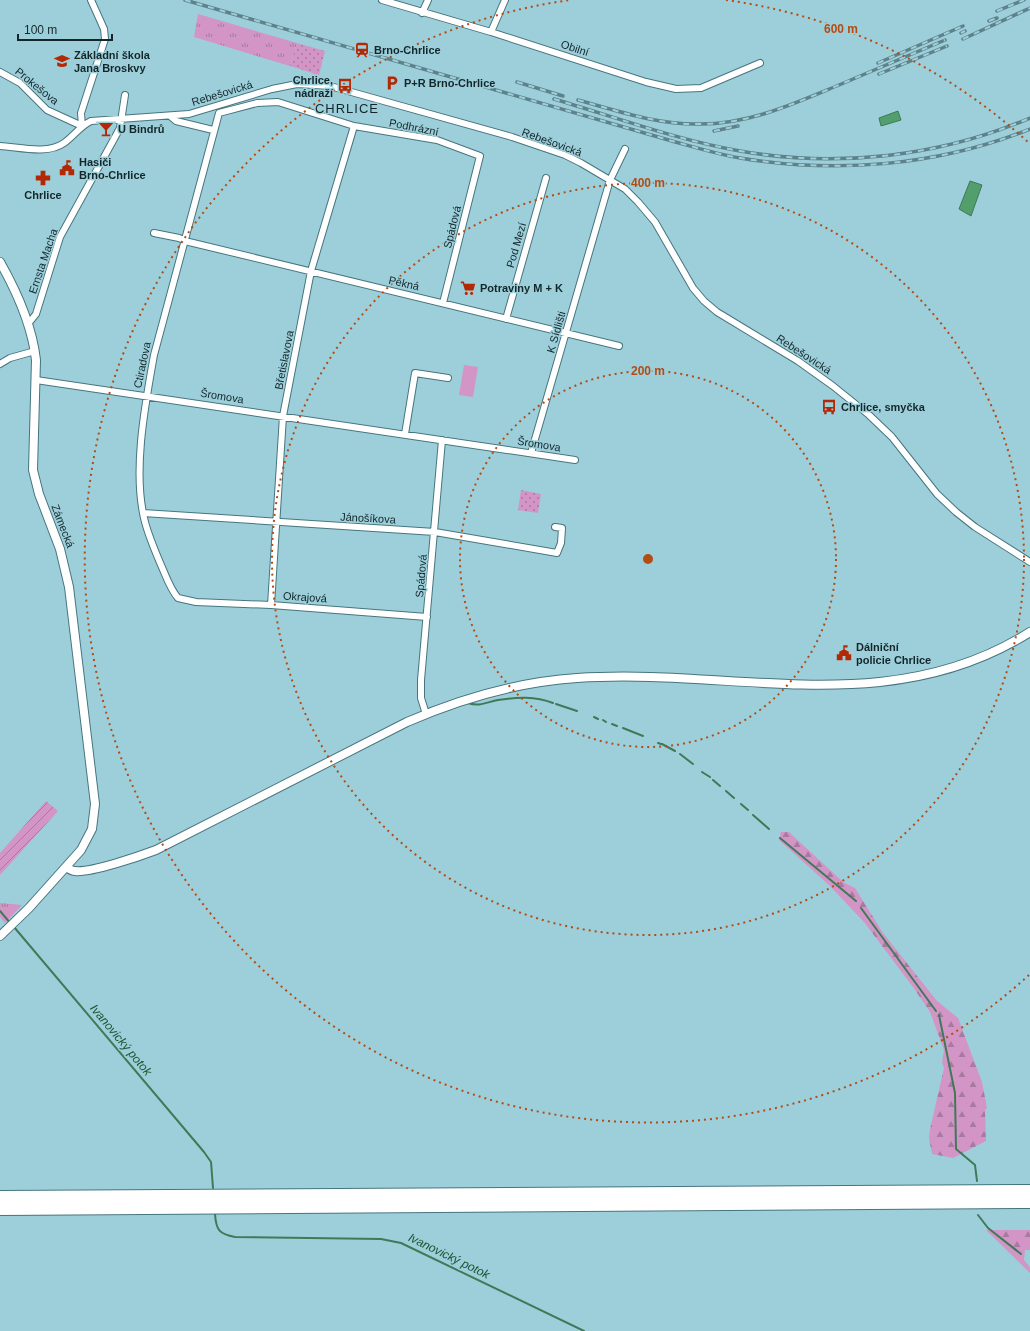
<svg xmlns="http://www.w3.org/2000/svg" width="1030" height="1331" font-family="Arial,sans-serif">
  <defs>
    <pattern id="grass-tufts" width="24" height="20" patternUnits="userSpaceOnUse"><rect width="24" height="20" fill="#d295c6"/><path d="M3 7l-1-3M5 7V3M7 7l1-3M15 17l-1-3M17 17v-4M19 17l1-3" fill="none" stroke="#a97aa1"/></pattern>
    <pattern id="forest-firs" width="22" height="20" patternUnits="userSpaceOnUse"><rect width="22" height="20" fill="#d295c6"/><path d="M5 1l3.5 6h-7zM16 11l3.5 6h-7z" fill="#a97aa1"/></pattern>
    <pattern id="park-dots" width="8" height="8" patternUnits="userSpaceOnUse"><rect width="8" height="8" fill="#d295c6"/><path d="M2 2h.1M6 6h.1" fill="none" stroke="#a97aa1" stroke-width="1.8" stroke-linecap="round"/></pattern>
    <pattern id="garden-furrows" width="10" height="10" patternUnits="userSpaceOnUse"><rect width="10" height="10" fill="#d295c6"/><path d="M-1 1l2-2M0 10L10 0M9 11l2-2" fill="none" stroke="#a97aa1"/></pattern>
  </defs>
  <rect width="100%" height="100%" fill="#9dcfda"/>
  <path fill="url(#grass-tufts)" d="M198 14 297 43 290 66 194 37Z
    M0 903H1L22 905 5 923 0 917Z"/>
  <path fill="url(#forest-firs)" d="M781 832H789L843 882 855 888 883 933 937 1001 958 1018 982 1082 987 1108 985 1110 986 1141 953 1158 932 1154 929 1138 930 1129 944 1068 942 1062 944 1050 930 1012 913 987 864 922 829 885 779 840Z
    M986 1230H1030V1250H1025L1024 1260 1030 1267V1273Z"/>
  <path fill="url(#park-dots)" d="M297 43 325 51 319 75 290 66Z
    M521 490 541 494 538 513 518 510Z"/>
  <path fill="url(#garden-furrows)" d="M46 801 58 811 0 875V853Z"/>
  <path fill="#d295c6" d="M464 365 478 367 473 397 459 395Z"/>
  <path fill="#529e6c" stroke="#3f7a58" d="M898 111 901 120 881 126 879 118Z
    M970 181 982 185 971 216 959 209Z"/>
  <g fill="none" stroke-linecap="round" stroke-linejoin="round">
    <path stroke="#3f7a58" stroke-width="2" d="M468 703C480 707 487 702 498 700 517 697 535 696 553 703
      M556 704 577 711
      M594 717 598 719
      M603 720 606 722
      M612 724 617 726
      M623 728 643 736
      M658 743 661 744
      M662 744 675 751
      M680 754 693 764
      M702 772 710 777
      M713 780 720 786
      M726 791 734 798
      M741 804 748 810
      M753 815 769 829
      M780 838 856 901
      M861 908 936 1011
      M0 911 11 924
      M14 927 204 1152 211 1162 213 1188
      M939 1015 955 1093 956 1149 975 1165 977 1181
      M215 1214C216 1230 219 1234 235 1237L381 1239 401 1243 584 1331
      M978 1215 988 1228 1021 1254"/>
    <g stroke="#46757f" stroke-width="8">
      <path id="minor" d="M382 0 491 32 646 82 676 89 701 88 760 63
        M422 13 428 0
        M491 32 505 0
        M0 72 20 83 47 110 82 126
        M170 116 176 121 213 130
        M82 126 81 113 105 39 104 29 91 0
        M0 146C19 147 47 155 64 143 74 136 80 126 91 121L189 114 272 89 297 84 330 86 512 137 565 155 581 163 625 189 638 202 655 222 693 288 704 301 717 312 798 361 833 386 869 415 892 437 937 494 956 512 975 527 1030 562
        M154 233 179 238 189 242 619 346
        M506 319 546 178
        M28 324 36 314 60 237 120 128 125 95
        M0 364 10 358 35 351
        M36 380 575 460
        M405 434 415 373 448 378
        M531 453 610 180 625 149
        M143 513 435 532 557 553 561 543 562 528 555 527
        M271 605 283 416 311 271 354 126
        M427 617 271 605 196 602 178 598C170 589 166 576 161 565 155 551 149 537 145 522 132 473 145 405 154 355L219 113 257 103 278 102 354 126 437 140 480 156 443 303
        M426 714 421 698V680L442 440"/>
    </g>
    <g stroke="#46757f" stroke-width="10">
      <path id="tertiary" d="M0 262C17 292 32 325 36 360L33 470 39 494 60 549 69 587 95 804 92 829 81 850 29 908 0 936
        M66 867C69 869 72 871 75 871 91 873 140 856 156 850L407 722C462 698 518 682 577 678 733 667 888 722 1030 632"/>
    </g>
    <g stroke="#46757f" stroke-width="14">
      <path id="motorway" d="M0 1197 1030 1191
        M0 1209 1030 1202"/>
    </g>
    <use href="#minor" stroke="#fff" stroke-width="6"/>
    <use href="#tertiary" stroke="#fff" stroke-width="8"/>
    <use href="#motorway" stroke="#fff" stroke-width="12"/>
    <g stroke="#5e828a" stroke-width="3.5">
      <path id="rail" d="M185 0 672 141C694 147 717 154 740 158 837 174 938 166 1030 129
        M997 11 1024 0
        M989 21 997 18
        M961 33 965 31
        M963 39 1030 8
        M878 63 963 26
        M879 74 947 46
        M517 82 563 96
        M554 99C615 117 677 140 740 151 837 168 939 157 1030 118
        M578 100C618 111 658 125 700 124 750 124 793 104 839 85 874 70 910 55 945 40
        M714 131 738 126"/>
    </g>
    <use href="#rail" stroke="#9dcfda" stroke-width="2" stroke-dasharray="6" stroke-linecap="butt"/>
  </g>
  <g fill="none" stroke="#b34c14" stroke-width="2" stroke-dasharray="2 4">
    <circle cx="648" cy="559" r="188"/>
    <circle cx="648" cy="559" r="376"/>
    <path d="M1029 975A564 564 0 1 1 570 0M726 0A564 564 0 0 1 1029 143"/>
  </g>
  <defs>
    <g id="station-bare" transform="scale(1.2)"><path d="M-3-6H3Q5-6 5-4V2Q5 4 3 4L4.5 6H3L1.5 4h-3L-3 6H-4.5L-3 4Q-5 4-5 2V-4Q-5-6-3-6ZM-3.5-4v3h7v-3ZM-3.5 1v1.5H-2V1ZM2 1v1.5H3.5V1Z" fill="#b42905" stroke="#9dcfda" stroke-width="2.5" paint-order="stroke"/></g>
    <g id="school-bare" transform="scale(1.2)"><path d="M0-5L7-2L0 1L-7-2ZM-4 1L0 2.5L4 1V4Q0 6-4 4Z" fill="#b42905" stroke="#9dcfda" stroke-width="2.5" paint-order="stroke"/></g>
    <g id="parking-bare" transform="scale(1.2)"><path d="M-3.5-5.5H1a3.5 3.5 0 0 1 0 7H-1V5.5H-3.5ZM-1-3.4V-.6H.8a1.4 1.4 0 0 0 0-2.8Z" fill="#b42905" stroke="#9dcfda" stroke-width="2.5" paint-order="stroke"/></g>
    <g id="bus-bare" transform="scale(1.2)"><path d="M-5-6H5V4H4V6H2V4H-2V6H-4V4H-5ZM-3.5-4V0h7V-4ZM-3.5 1.2v1.5H-2V1.2ZM2 1.2v1.5H3.5V1.2Z" fill="#b42905" stroke="#9dcfda" stroke-width="2.5" paint-order="stroke"/></g>
    <g id="bar-bare" transform="scale(1.2)"><path d="M-6-5H6L.8 .8V4.5H3.5V6h-7V4.5H-.8V.8Z" fill="#b42905" stroke="#9dcfda" stroke-width="2.5" paint-order="stroke"/></g>
    <g id="civic-bare" transform="scale(1.2)"><path d="M-.6-6.5H3V-4.5H.6V-3L4-1V1h2V6H-6V1h2V-1L-.6-3ZM-1.2 2.5V6h2.4V2.5Z" fill="#b42905" stroke="#9dcfda" stroke-width="2.5" paint-order="stroke"/></g>
    <g id="pharmacy-bare" transform="scale(1.2)"><path d="M-2-6h4v4h4v4h-4v4h-4v-4h-4v-4h4Z" fill="#b42905" stroke="#9dcfda" stroke-width="2.5" paint-order="stroke"/></g>
    <g id="supermarket-bare" transform="scale(1.2)"><path d="M-6-5.5h2.5l.6 2H6L4.5 2H-2.5L-4.4-4H-6ZM-1.5 3.2a1.3 1.3 0 1 0 .1 0ZM3 3.2a1.3 1.3 0 1 0 .1 0Z" fill="#b42905" stroke="#9dcfda" stroke-width="2.5" paint-order="stroke"/></g>
  </defs>
  <g fill-rule="evenodd">
    <use href="#station-bare" x="362" y="50"/>
    <use href="#school-bare" x="62" y="61"/>
    <use href="#parking-bare" x="392" y="83"/>
    <use href="#bus-bare" x="345" y="86"/>
    <use href="#bar-bare" x="106" y="129"/>
    <use href="#civic-bare" x="67" y="168"/>
    <use href="#pharmacy-bare" x="43" y="178"/>
    <use href="#supermarket-bare" x="468" y="288"/>
    <use href="#bus-bare" x="829" y="407"/>
    <use href="#civic-bare" x="844" y="653"/>
  </g>
  <g text-anchor="middle" stroke-width="3" stroke-linejoin="round" paint-order="stroke">
    <g font-size="11" fill="#13272b" stroke="#9dcfda">
      <text transform="translate(575 48) rotate(18)" y="4">Obilní</text>
      <text transform="translate(37 86) rotate(39)" y="4">Prokešova</text>
      <text transform="translate(222 93) rotate(-17)" y="4">Rebešovická</text>
      <text transform="translate(414 127) rotate(11)" y="4">Podhrázní</text>
      <text transform="translate(552 142) rotate(20)" y="4">Rebešovická</text>
      <text transform="translate(452 227) rotate(-76)" y="4">Spádová</text>
      <text transform="translate(516 245) rotate(-74)" y="4">Pod Mezí</text>
      <text transform="translate(43 261) rotate(-71)" y="4">Ernsta Macha</text>
      <text transform="translate(404 283) rotate(13)" y="4">Pěkná</text>
      <text transform="translate(556 332) rotate(-74)" y="4">K Sídlišti</text>
      <text transform="translate(804 354) rotate(33)" y="4">Rebešovická</text>
      <text transform="translate(284 360) rotate(-79)" y="4">Břetislavova</text>
      <text transform="translate(142 365) rotate(-78)" y="4">Ctiradova</text>
      <text transform="translate(222 396) rotate(9)" y="4">Šromova</text>
      <text transform="translate(539 444) rotate(9)" y="4">Šromova</text>
      <text transform="translate(368 518) rotate(3)" y="4">Jánošíkova</text>
      <text transform="translate(63 526) rotate(69)" y="4">Zámecká</text>
      <text transform="translate(421 576) rotate(-85)" y="4">Spádová</text>
      <text transform="translate(305 597) rotate(4)" y="4">Okrajová</text>
    </g>
    <g font-size="11" font-weight="bold" fill="#13272b" stroke="#9dcfda" text-anchor="start">
      <text x="374" y="54">Brno-Chrlice</text>
      <text x="74" y="59">Základní škola<tspan x="74" dy="13">Jana Broskvy</tspan></text>
      <text x="333" y="84" text-anchor="end">Chrlice,<tspan x="333" dy="13">nádraží</tspan></text>
      <text x="404" y="87">P+R Brno-Chrlice</text>
      <text x="118" y="133">U Bindrů</text>
      <text x="79" y="166">Hasiči<tspan x="79" dy="13">Brno-Chrlice</tspan></text>
      <text x="43" y="199" text-anchor="middle">Chrlice</text>
      <text x="480" y="292">Potraviny M + K</text>
      <text x="841" y="411">Chrlice, smyčka</text>
      <text x="856" y="651">Dálniční<tspan x="856" dy="13">policie Chrlice</tspan></text>
    </g>
    <g font-size="12" font-style="italic" fill="#1a5331" stroke="#9dcfda">
      <text transform="translate(121 1040) rotate(50)" y="4">Ivanovický potok</text>
      <text transform="translate(449 1256) rotate(26)" y="4">Ivanovický potok</text>
    </g>
    <g font-size="13" letter-spacing="1" fill="#13272b" stroke="#9dcfda">
      <text x="347" y="113">CHRLICE</text>
    </g>
  </g>
  <circle cx="648" cy="559" r="6" fill="#b34c14" stroke="#9dcfda" stroke-width="2"/>
  <g font-size="12" text-anchor="middle" font-weight="bold" fill="#b34c14" stroke="#9dcfda" stroke-width="3" stroke-linejoin="round" paint-order="stroke">
    <text x="841" y="33">600 m</text>
    <text x="648" y="187">400 m</text>
    <text x="648" y="375">200 m</text>
  </g>
  <path d="M18 34v6h94v-6" fill="none" stroke="#13272b" stroke-width="2"/>
  <text x="24" y="34" font-size="12" fill="#13272b" stroke="#9dcfda" stroke-width="3" paint-order="stroke">100 m</text>
</svg>
